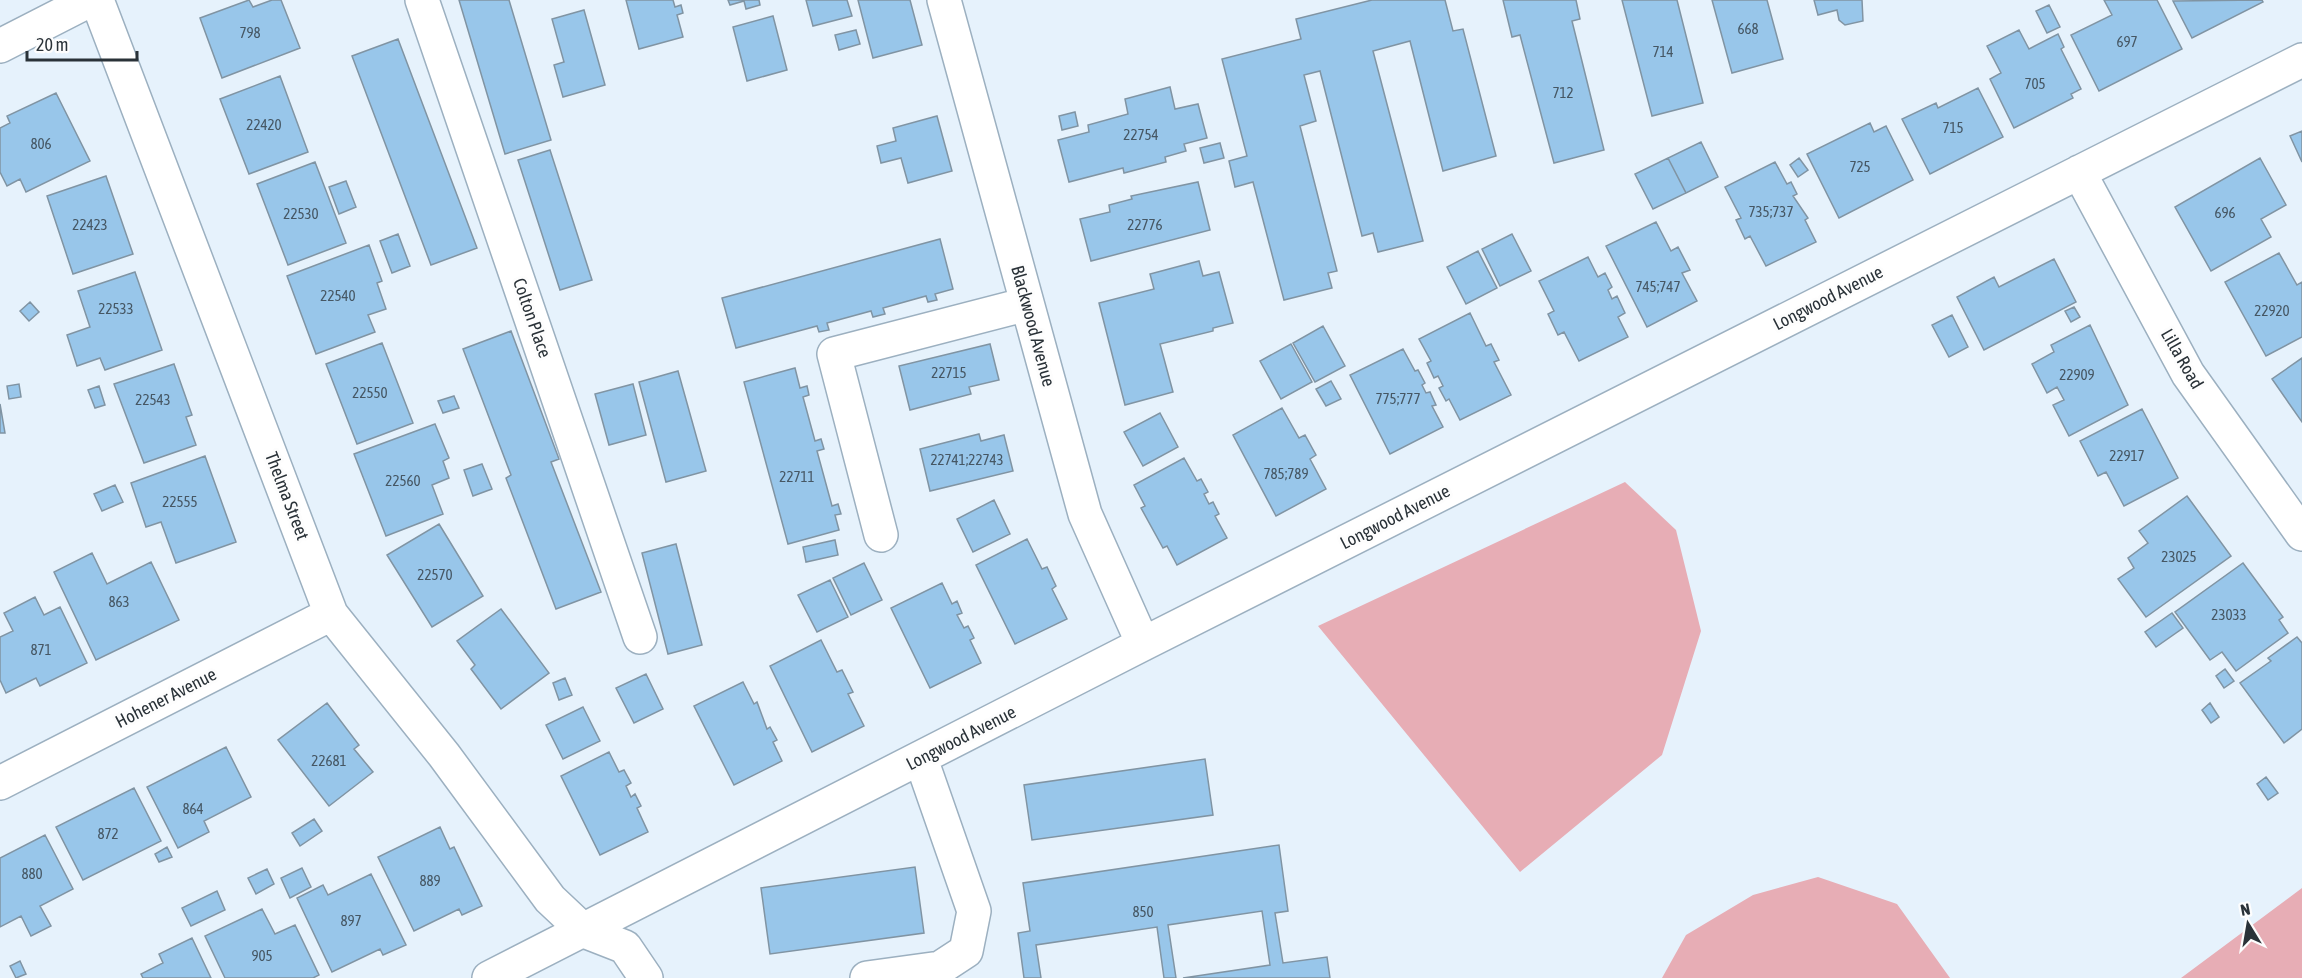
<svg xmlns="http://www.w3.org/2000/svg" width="2302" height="978" font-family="'Asap Condensed',sans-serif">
  <rect width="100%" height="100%" fill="#e6f2fc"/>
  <path fill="#e7adb5" d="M1625 482 1676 530 1701 631 1662 755 1520 872 1318 626Z
    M1818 877 1897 904 1950 978H1662L1686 935 1753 895Z
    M2302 888V978H2181Z"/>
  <path fill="#98c6ea" stroke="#8094a3" stroke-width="1.5" d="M249 0 253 7 272 0H281L300 48 222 78 200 18Z
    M459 0H509L551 140 505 154Z
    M626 0H673L675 7 681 5 683 13 677 15 683 37 639 49Z
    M728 0H759L760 5 746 9 744 1 730 5Z
    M806 0H847L852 16 813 26Z
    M858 0H910L922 45 873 58Z
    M1372 0H1445L1453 31 1463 29 1496 156 1443 171 1410 41 1373 51 1423 241 1378 252 1373 233 1362 236 1320 71 1304 75 1316 121 1300 126 1337 271 1328 273 1332 288 1284 300 1253 182 1235 187 1229 161 1247 156 1222 59 1301 39 1296 19Z
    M1503 0H1576L1580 19 1572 21 1604 150 1554 163 1520 35 1512 37Z
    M1622 0H1677L1703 103 1652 116Z
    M1712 0H1767L1783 59 1732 73Z
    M1814 0H1862L1863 21 1845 25 1839 20 1837 10 1818 15Z
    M2104 0H2157L2182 49 2099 91 2071 35 2112 15Z
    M2262 0 2263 2 2192 38 2173 1Z
    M2049 5 2060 27 2047 33 2036 11Z
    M584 10 605 85 563 97 554 65 564 62 552 19Z
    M773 16 787 70 747 81 733 27Z
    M856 30 860 44 839 50 835 35Z
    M2019 30 2029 49 2058 34 2064 47 2061 49 2081 89 2071 94 2073 98 2014 128 1990 79 2001 73 1987 46Z
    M398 39 477 248 431 265 352 56Z
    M280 76 308 152 249 174 220 99Z
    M1170 87 1175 109 1198 104 1207 138 1184 144 1186 151 1165 157 1166 162 1124 173 1123 168 1069 182 1058 140 1089 132 1088 125 1128 114 1125 99Z
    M1978 88 2003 137 1930 174 1902 119 1936 103 1938 108Z
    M56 93 90 161 26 192 20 179 7 186 0 172V128L10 123 7 116Z
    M1075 112 1078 126 1062 130 1059 116Z
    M937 116 952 171 908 183 901 158 881 163 877 146 896 141 893 128Z
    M1870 123 1874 132 1886 126 1913 180 1839 218 1807 154Z
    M2302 131V162L2290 136Z
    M1701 142 1718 177 1686 193 1668 158Z
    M1220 143 1224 158 1204 163 1200 148Z
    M550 150 592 280 560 290 518 160Z
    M1668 158 1686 193 1653 209 1635 174Z
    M1799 158 1808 170 1798 177 1790 165Z
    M2260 158 2286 205 2261 219 2271 237 2211 271 2175 207Z
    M315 162 346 243 288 265 257 184Z
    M1775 162 1787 184 1791 182 1797 194 1793 196 1808 218 1805 220 1816 242 1766 266 1750 236 1745 239 1736 220 1741 218 1725 187Z
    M106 176 133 254 73 274 47 196Z
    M346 181 356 207 339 214 329 187Z
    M1198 182 1210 230 1091 261 1080 219 1110 212 1109 205 1132 199 1131 196Z
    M1656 222 1671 251 1678 247 1690 270 1682 273 1697 301 1647 327 1606 246Z
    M398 234 410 266 392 273 380 241Z
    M1512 234 1531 271 1500 286 1482 249Z
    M940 239 953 289 935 294 937 300 928 302 926 296 883 308 885 314 873 317 871 311 827 323 829 330 819 332 817 326 736 348 722 298Z
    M369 245 382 281 377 283 386 309 368 315 375 332 316 354 287 276Z
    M1478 251 1497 288 1466 304 1447 267Z
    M2279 253 2297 285 2302 282V337L2266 356 2225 282Z
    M1588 257 1598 277 1605 273 1612 287 1608 290 1612 299 1617 296 1625 313 1618 317 1628 337 1579 361 1564 332 1558 335 1548 314 1554 311 1539 281Z
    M2054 259 2076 302 1984 350 1957 297 1994 277 1999 287Z
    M1199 261 1203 276 1219 272 1233 323 1213 328V331L1160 344 1173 392 1125 405 1099 303 1154 289 1150 274Z
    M135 272 162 350 105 370 100 358 77 366 67 335 90 327 78 291Z
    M30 302 39 312 29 321 20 311Z
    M2074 307 2080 317 2071 322 2065 311Z
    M1470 313 1486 346 1491 344 1499 360 1494 362 1511 395 1460 420 1449 399 1446 401 1439 388 1443 386 1438 376 1434 378 1427 363 1431 361 1419 339Z
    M1952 315 1968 347 1949 357 1932 325Z
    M2090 325 2128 405 2069 436 2053 405 2064 400 2057 387 2047 393 2032 364 2054 352 2051 345Z
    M1323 326 1345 366 1315 382 1293 343Z
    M511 331 559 459 551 462 601 592 556 609 506 478 511 475 463 349Z
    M382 343 413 423 357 444 326 364Z
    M990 344 999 380 969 387 971 394 910 410 899 366Z
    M1291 344 1312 382 1281 399 1260 361Z
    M1403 349 1415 371 1418 370 1425 383 1422 385 1426 393 1430 392 1436 405 1432 406 1443 427 1390 454 1350 375Z
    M2302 358V422L2272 379Z
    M174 364 192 415 186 417 196 445 144 463 114 384Z
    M795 368 800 388 807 386 809 395 803 397 815 441 821 439 824 449 817 451 832 506 838 504 841 514 835 515 839 530 788 544 744 382Z
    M678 371 706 471 666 482 639 382Z
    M1331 381 1341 399 1326 406 1316 389Z
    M19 384 21 397 9 399 7 386Z
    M633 384 646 435 609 445 595 394Z
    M99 386 105 405 95 408 88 390Z
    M454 396 459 408 443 413 438 401Z
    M0 404 5 433H0Z
    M1282 408 1299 438 1305 435 1316 455 1310 459 1326 489 1276 516 1233 435Z
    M2142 409 2178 478 2124 506 2106 472 2098 476 2080 441Z
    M1160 413 1178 447 1143 466 1124 432Z
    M435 424 449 458 443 461 449 478 432 485 443 514 386 536 354 454Z
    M979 434 981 441 1004 435 1013 471 930 491 920 449Z
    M205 456 236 542 176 563 161 522 146 527 131 483Z
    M1184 458 1197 481 1201 479 1208 492 1204 494 1209 504 1213 502 1219 514 1215 516 1227 538 1177 565 1167 546 1163 548 1141 508 1145 506 1134 485Z
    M482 464 492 489 473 496 464 470Z
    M115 485 123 502 102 511 94 494Z
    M2187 496 2231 556 2146 617 2118 579 2134 568 2128 558 2148 543 2139 531Z
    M994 500 1010 534 973 552 957 519Z
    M439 524 483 596 432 627 387 555Z
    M1027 539 1042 569 1047 567 1056 586 1052 589 1067 619 1015 644 976 565Z
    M835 540 838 555 806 562 803 547Z
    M676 544 702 645 668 654 642 553Z
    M92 553 107 584 151 562 179 620 96 660 54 572Z
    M864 563 882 600 851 615 833 578Z
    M2243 563 2283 617 2279 620 2288 633 2236 671 2222 652 2210 660 2175 612Z
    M830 580 848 617 817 632 798 595Z
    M942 583 952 604 957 601 962 613 957 615 964 628 968 626 974 638 970 640 981 663 930 688 891 608Z
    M35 597 44 615 60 607 87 663 40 686 36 678 6 693 0 680V637L13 631 4 613Z
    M501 609 549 673 501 709 471 669 475 665 457 641Z
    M2172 613 2183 628 2156 647 2145 632Z
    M2297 637 2302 643V729L2284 743 2240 683 2271 661 2268 658Z
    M821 640 837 672 842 670 853 692 848 694 864 726 812 752 770 666Z
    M2225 669 2234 681 2224 688 2216 676Z
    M646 674 663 709 634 723 616 688Z
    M565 678 572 695 559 700 553 683Z
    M743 682 754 704 757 702 767 729 770 727 777 740 773 742 782 761 734 785 694 706Z
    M327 703 359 745 354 749 373 772 329 806 278 740Z
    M2210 703 2219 717 2211 723 2202 710Z
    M583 707 600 741 563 759 546 725Z
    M226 747 251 797 204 821 209 832 178 848 147 787Z
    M609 752 619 772 624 770 631 783 626 786 631 797 635 794 641 806 637 808 648 832 600 855 561 776Z
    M1205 759 1213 815 1032 840 1024 785Z
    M2266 777 2278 793 2268 800 2257 784Z
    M134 788 161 841 83 880 56 827Z
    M314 819 322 831 300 846 292 833Z
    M440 827 450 849 454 847 482 906 462 915 459 909 414 931 378 857Z
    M45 835 73 889 40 906 51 926 31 936 21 916 0 927V858Z
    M1279 845 1288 911 1275 913 1283 963 1327 957 1330 978H1183L1270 965 1262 911 1168 925 1176 978H1164L1157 927 1036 945 1041 978H1024L1018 933 1030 931 1023 883Z
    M167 847 172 857 159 862 155 854Z
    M915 867 924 933 770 954 761 888Z
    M302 868 311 887 290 898 281 878Z
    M267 869 274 884 256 894 248 878Z
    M371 874 406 945 383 955 380 949 332 972 297 898 323 885 328 895Z
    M217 891 225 910 191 926 182 908Z
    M262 909 275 934 295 925 319 975 313 978H225L205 936Z
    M192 938 211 978H143L141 974 163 963 159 954Z
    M20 961 26 974 16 978 10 966Z"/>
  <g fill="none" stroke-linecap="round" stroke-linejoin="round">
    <g stroke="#9cb0c0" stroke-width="36">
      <path id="minor" d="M97 0 331 614 444 755 550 899 584 931 625 947 646 978
        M422 0 640 637
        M944 0 1085 514 1143 644
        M0 46 90 0
        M2079 172 2188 374 2302 534
        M881 535 834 354 1027 304
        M0 783 331 614
        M489 978 1143 644 2302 60
        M867 978 940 968 966 951 974 911 921 759"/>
    </g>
    <use href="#minor" stroke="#fff" stroke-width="33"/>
  </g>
  <g text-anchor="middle" stroke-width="6" stroke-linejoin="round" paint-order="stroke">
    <g font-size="15" fill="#465764">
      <text x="1748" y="34">668</text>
      <text x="250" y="38">798</text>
      <text x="2127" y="47">697</text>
      <text x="1663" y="57">714</text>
      <text x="2035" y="89">705</text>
      <text x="1563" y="98">712</text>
      <text x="264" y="130">22420</text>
      <text x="1953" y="133">715</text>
      <text x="1141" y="140">22754</text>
      <text x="41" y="149">806</text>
      <text x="1860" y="172">725</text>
      <text x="1771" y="217">735;737</text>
      <text x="2225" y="218">696</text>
      <text x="301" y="219">22530</text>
      <text x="90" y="230">22423</text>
      <text x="1145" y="230">22776</text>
      <text x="1658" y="292">745;747</text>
      <text x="338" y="301">22540</text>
      <text x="116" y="314">22533</text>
      <text x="2272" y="316">22920</text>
      <text x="949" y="378">22715</text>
      <text x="2077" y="380">22909</text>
      <text x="370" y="398">22550</text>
      <text x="1398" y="404">775;777</text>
      <text x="153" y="405">22543</text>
      <text x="2127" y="461">22917</text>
      <text x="967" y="465">22741;22743</text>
      <text x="1286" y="479">785;789</text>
      <text x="797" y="482">22711</text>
      <text x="403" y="486">22560</text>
      <text x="180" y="507">22555</text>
      <text x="2179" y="562">23025</text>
      <text x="435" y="580">22570</text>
      <text x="119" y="607">863</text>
      <text x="2229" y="620">23033</text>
      <text x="41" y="655">871</text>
      <text x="329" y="766">22681</text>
      <text x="193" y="814">864</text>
      <text x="108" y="839">872</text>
      <text x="32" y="879">880</text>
      <text x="430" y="886">889</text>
      <text x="1143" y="917">850</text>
      <text x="351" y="926">897</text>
      <text x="262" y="961">905</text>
    </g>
    <g font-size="18" fill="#2a3238" stroke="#fdfdfd">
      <text transform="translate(1828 298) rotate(-27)" y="6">Longwood Avenue</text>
      <text transform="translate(532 318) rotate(71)" y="6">Colton Place</text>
      <text transform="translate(1033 326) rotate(75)" y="6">Blackwood Avenue</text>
      <text transform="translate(2182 359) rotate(60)" y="6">Lilla Road</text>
      <text transform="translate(287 496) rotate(69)" y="6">Thelma Street</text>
      <text transform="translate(1395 517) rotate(-27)" y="6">Longwood Avenue</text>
      <text transform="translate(166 698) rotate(-27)" y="6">Hohener Avenue</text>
      <text transform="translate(961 738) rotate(-27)" y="6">Longwood Avenue</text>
    </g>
  </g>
  <g transform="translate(2248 924) rotate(349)" stroke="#fdfdfd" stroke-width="4.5" paint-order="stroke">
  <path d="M0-4.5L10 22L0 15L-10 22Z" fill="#2a3238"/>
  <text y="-9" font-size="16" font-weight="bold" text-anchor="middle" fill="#2a3238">N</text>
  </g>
  <path d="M27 51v9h110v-9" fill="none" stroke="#2a3238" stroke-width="3"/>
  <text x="36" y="51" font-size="18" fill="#2a3238" stroke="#fdfdfd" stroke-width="4.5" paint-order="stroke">20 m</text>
</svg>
